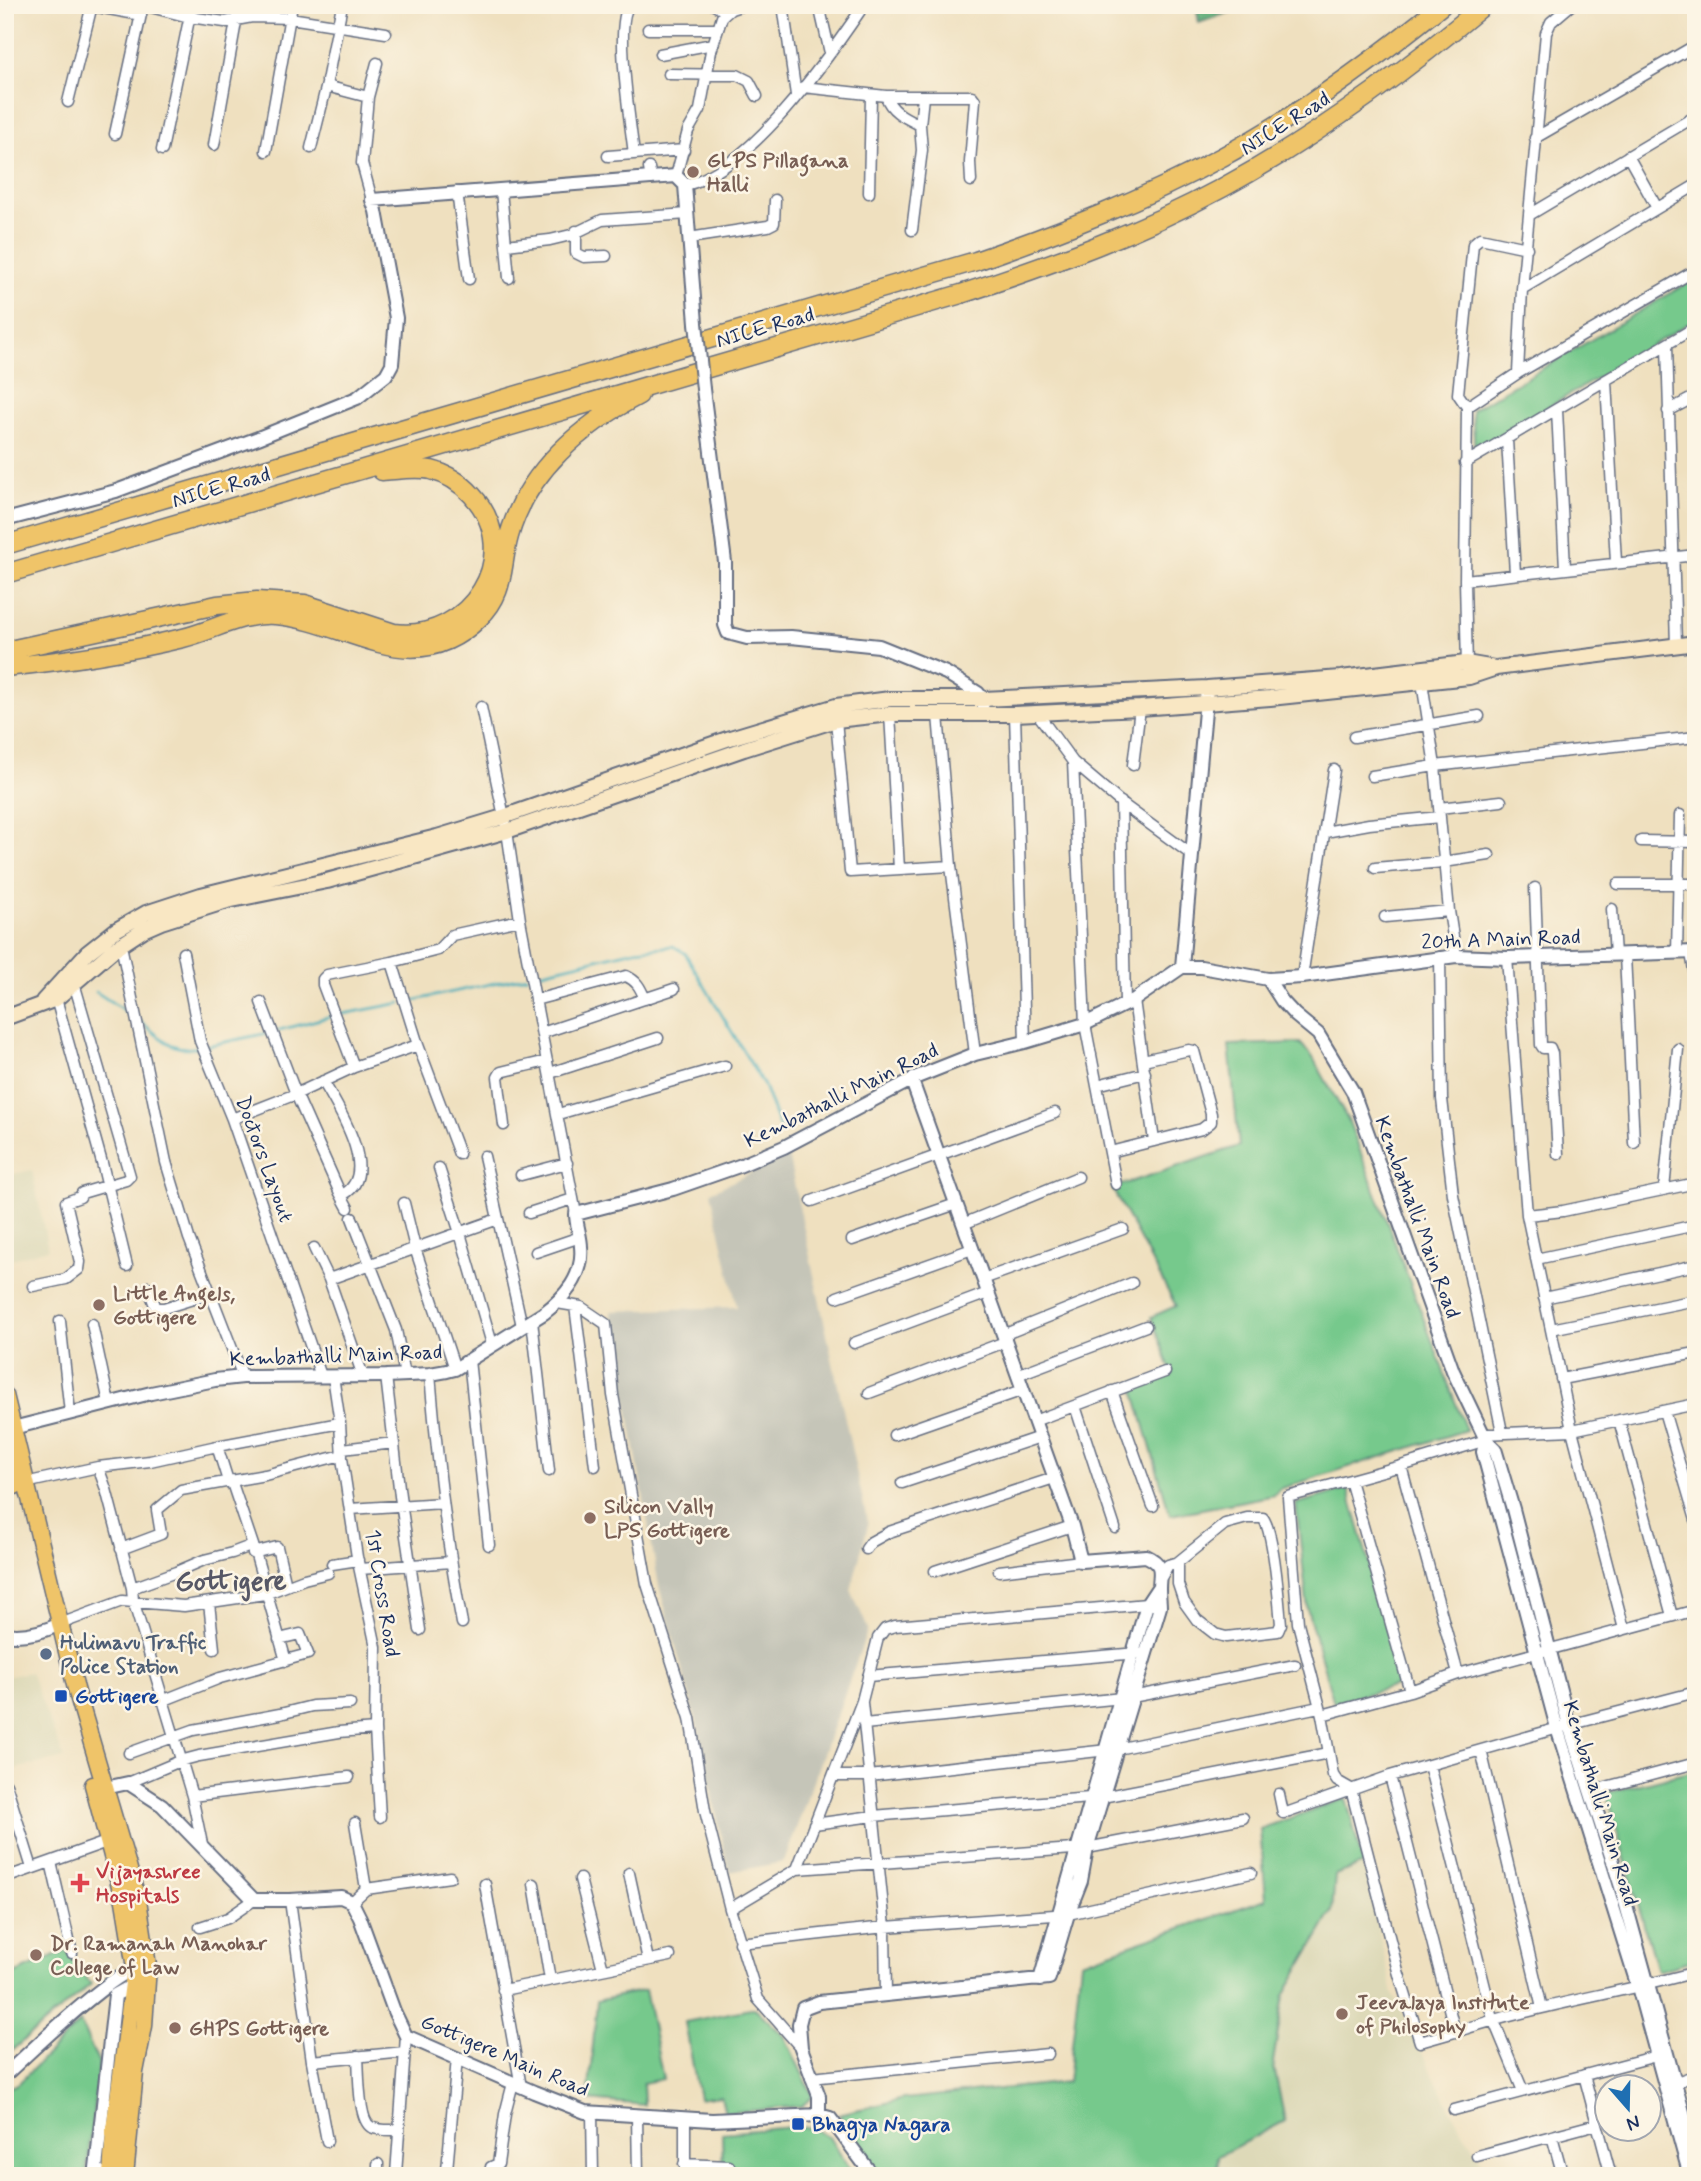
<svg xmlns="http://www.w3.org/2000/svg" width="1701" height="2181" font-family="Mynerve,sans-serif">
  <rect width="100%" height="100%" fill="#fcf5e5"/>
  <filter id="ink" filterUnits="userSpaceOnUse"><feTurbulence type="fractalNoise" baseFrequency=".0143" numOctaves="2"/><feDisplacementMap in="SourceGraphic" scale="14" xChannelSelector="R" yChannelSelector="G"/><feConvolveMatrix kernelMatrix="1 2 1 2 8 2 1 2 1" color-interpolation-filters="sRGB"/></filter>
  <filter id="wash" filterUnits="userSpaceOnUse"><feTurbulence type="fractalNoise" baseFrequency=".00686" numOctaves="4" result="noise"/><feDisplacementMap in="SourceGraphic" scale="28" xChannelSelector="R" yChannelSelector="G"/><feGaussianBlur stdDeviation="1.57" result="paint"/><feColorMatrix in="noise" values="0 0 0 0 0 0 0 0 0 0 0 0 0 0 0 0 0 1.4 0 .05"/><feComposite in="paint" operator="in"/></filter>
  <g filter="url(#wash)">
    <rect width="100%" height="100%" fill="#efe0bf"/>
    <path fill="#ddd9b8" d="M32 1170 48 1249 5 1261V1176Z
      M30 1672 64 1758 5 1771V1677Z
      M1363 1864 1393 1994 1457 2122 1491 2176H1217L1218 2156 1285 2121 1273 2062 1284 1995 1332 1912 1335 1875Z"/>
    <path fill="#c5c5b8" d="M788 1155 868 1525 851 1590 868 1629 784 1862 729 1872 696 1719 659 1586 611 1311 737 1307 711 1192Z"/>
    <path fill="#76c98c" stroke="#487c75" stroke-width="2" d="M1696 278V319L1475 451 1472 410Z
      M1300 1043 1312 1056 1349 1122 1466 1430 1279 1489 1275 1495 1170 1515 1134 1389 1172 1374 1151 1317 1176 1306 1112 1188 1239 1146 1229 1045Z
      M1348 1489 1403 1684 1334 1703 1308 1612 1296 1504Z
      M1696 1770V1960L1657 1971 1606 1793Z
      M1346 1798 1363 1864 1335 1875 1332 1912 1284 1995 1273 2062 1285 2121 1218 2156 1217 2176H881L839 2114 904 2099 1068 2082 1081 1962 1266 1899 1260 1829Z
      M66 1951 91 1984 5 2056V1978Z
      M645 1990 663 2079 643 2083 644 2105 588 2100 597 2001Z
      M755 2008 785 2037 813 2096 802 2106 725 2113 721 2096 699 2099 685 2022Z
      M80 2022 99 2064 86 2175 5 2176V2089L18 2084Z
      M793 2127 813 2128 830 2138 854 2176H723L722 2133Z"/>
    <path fill="#60ad78" stroke="#3e6e6b" stroke-width="2" d="M1196 5H1250L1199 23Z"/>
    <g fill="none" stroke-linecap="round" stroke-linejoin="round">
      <path stroke="#3dacbb" stroke-width="2.5" d="M534 974 635 950 673 946 685 953 764 1086 780 1129
        M96 992 133 1016
        M407 1002 527 976
        M338 1015 401 1003
        M141 1022C161 1037 172 1053 199 1047
        M206 1046 268 1033 332 1016"/>
    </g>
  </g>
  <g filter="url(#ink)">
    <g fill="none" stroke-linecap="round" stroke-linejoin="round">
      <g stroke="#656d80" stroke-width="13">
        <path id="minor" d="M87 5 141 15
          M143 5 189 17 225 22 252 17 290 18 386 33
          M342 5 327 81 330 87 368 97 362 163 372 200
          M714 5 727 12
          M783 5 796 95
          M819 5 830 53
          M648 29H718
          M660 54 713 44
          M669 74 737 75 749 81 757 96
          M803 87 886 96H972L975 100 970 162 971 181
          M886 96C891 112 906 118 920 125
          M368 97 377 63
          M68 102 92 5
          M115 134 143 5
          M1535 138 1696 45
          M214 145 239 5
          M311 148 327 84
          M162 150 192 5
          M266 151 292 5
          M634 154C631 128 614 23 629 6L640 5
          M608 156 684 150
          M1628 156 1657 208
          M649 168 651 179
          M676 176 688 131 700 110 711 51 722 17 731 9 743 5
          M685 185C749 171 826 61 862 8V5
          M501 190 509 278
          M457 192 469 279
          M869 193 871 95
          M1531 214 1696 116
          M912 230 922 150 920 125 923 97
          M576 231V253L584 257 606 256
          M689 238 768 226 774 223 775 200
          M506 245 550 240 571 235 602 220 688 214
          M1522 289 1696 185
          M1667 345 1676 645
          M1518 373 1522 289 1546 33 1551 22 1571 5
          M1606 381 1616 562
          M1467 407 1458 394 1473 244 1480 238 1527 248
          M1557 410 1565 568
          M1668 411 1696 396
          M1507 440 1515 573
          M1465 463 1696 327
          M1465 580 1696 555
          M1467 668 1465 580 1467 407 1518 373 1696 270
          M1422 682 1435 766 1449 911 1456 956
          M481 707 507 831 520 920
          M1037 713 1073 762 1125 806 1192 855
          M890 714 899 869
          M1015 714 1025 1042
          M938 715 951 866 975 1054
          M836 720 850 872 951 866
          M1354 737 1479 716
          M1073 762 1085 1024 1116 1184
          M1133 765 1140 708
          M1372 776 1435 766 1696 737
          M1121 802 1125 1005
          M1439 808 1501 801
          M1325 832 1369 824 1440 817
          M1641 841 1696 842
          M1375 868 1444 862 1489 855
          M1618 884H1696
          M1535 888 1541 1045 1543 1048H1550L1552 1053 1558 1154
          M1612 909 1615 955
          M1385 917 1449 911
          M121 945 166 1162 189 1238 243 1377
          M183 953 200 1041 232 1119 321 1376
          M1677 953 1680 815
          M1691 953 1696 981
          M1625 955 1634 1143
          M1440 957 1442 1099 1453 1195 1502 1432
          M1507 958 1527 1215 1572 1430 1624 1629
          M1302 977 1334 770
          M55 995 102 1163 127 1266
          M535 1000 626 976C637 981 640 987 645 999
          M1134 1000 1154 1141
          M261 1002 296 1094 340 1193 344 1194C381 1173 337 1106 323 1081
          M542 1033 674 989
          M418 1045 459 1154
          M354 1067 323 985V979L327 975 392 962 438 950 452 935 520 920 576 1214
          M550 1073 658 1038
          M1097 1085 1145 1073
          M558 1114 725 1066
          M232 1119 296 1094 354 1067 418 1045 392 962
          M504 1125 498 1077 501 1072 547 1061
          M1110 1152 1202 1129 1211 1122V1114L1194 1051 1189 1050 1143 1060
          M484 1156 522 1326
          M439 1168 460 1233 492 1344
          M521 1175 567 1163
          M1664 1189 1678 1049
          M340 1193 348 1208
          M812 1201 1055 1113
          M404 1203 415 1248 455 1369
          M529 1213 573 1199
          M1527 1215 1563 1211 1696 1183
          M352 1218 396 1330 405 1375
          M963 1224 1078 1177
          M852 1240 956 1204
          M314 1248 329 1279 363 1376
          M536 1252 580 1237
          M1536 1259 1696 1225
          M329 1279 498 1219
          M983 1279 1123 1229
          M33 1286 66 1279 79 1269 80 1262 66 1202 80 1197 82 1193 126 1180 130 1176 74 983
          M148 1287 156 1308H164L212 1293
          M837 1297 972 1249
          M1544 1298 1696 1265
          M557 1303 581 1307 606 1324 613 1395 647 1584 690 1718 705 1811 730 1909
          M575 1306 595 1466
          M532 1320 549 1471
          M60 1321 70 1413
          M92 1324 109 1403
          M1551 1329 1696 1300
          M1003 1335 1132 1283
          M854 1343 988 1293
          M469 1360 489 1545
          M430 1374C437 1458 446 1540 462 1623
          M1017 1375 1146 1326
          M333 1376 340 1423 342 1458 357 1557 376 1647 375 1729 380 1817
          M386 1376 400 1496 420 1630
          M1561 1379 1696 1353
          M1112 1391 1153 1506
          M869 1393 1005 1342
          M1075 1406 1115 1528
          M1664 1411 1696 1520
          M1619 1420 1672 1616
          M1034 1421 1165 1372
          M1484 1434 1572 1430 1696 1404
          M894 1435 1023 1390
          M217 1446 228 1481
          M342 1449 394 1443
          M1401 1466 1458 1674
          M98 1467 106 1489 132 1588 133 1600 192 1796 202 1844
          M231 1480 253 1545
          M1350 1480 1410 1691
          M25 1483 98 1467 150 1461 217 1446 340 1423
          M902 1483 1040 1437
          M350 1509 443 1503
          M121 1549 161 1534 157 1510 181 1490 265 1475 342 1455
          M866 1549 871 1542 889 1532 1054 1478
          M253 1553 277 1547 286 1585
          M332 1564 358 1560
          M360 1569 451 1562
          M935 1571 1072 1526
          M999 1571 1081 1561
          M1162 1576 1168 1565 1178 1562 1225 1524 1247 1518H1263C1274 1532 1279 1603 1281 1624L1278 1631 1226 1637 1215 1634 1197 1620 1184 1602 1178 1584V1562
          M132 1588 176 1572 204 1560 232 1553 253 1545 286 1661
          M209 1603 214 1649
          M60 1624 122 1601 184 1606 265 1594 304 1579 328 1573
          M868 1676 1138 1653
          M162 1701 220 1678 308 1654 300 1634 279 1639
          M862 1703 885 1927 886 1995
          M1322 1715 1410 1691 1458 1674 1696 1610
          M864 1724 1132 1697 1295 1665
          M1481 1750 1542 2008
          M129 1753 193 1730 280 1714 312 1706 350 1704
          M1429 1765 1493 2019 1523 2091
          M833 1776H869L1117 1749 1319 1707
          M1390 1776 1455 2032C1534 2006 1616 1994 1696 1972
          M128 1783 180 1761 199 1756 339 1732 375 1729
          M6 1784 32 1868
          M1591 1791 1696 1763
          M1279 1794 1283 1813 1289 1812 1390 1776 1569 1725 1696 1692
          M192 1796 349 1777
          M814 1824 873 1816 1102 1797 1329 1753
          M51 1862 72 1953
          M797 1869 1087 1848 1243 1818
          M629 1873 648 1960
          M5 1878 112 1840
          M580 1879 603 1969
          M485 1884 521 2087
          M534 1884 550 1980
          M366 1889 450 1877
          M290 1900 312 2061 327 2141
          M352 1902 366 1889 355 1823
          M200 1927 228 1918 254 1900
          M739 1943 885 1927 1068 1914 1251 1873
          M503 1990 670 1956
          M1455 2032 1420 2042 1398 1971 1351 1789 1337 1781 1333 1775 1322 1715 1298 1623 1288 1497 1401 1466 1486 1440
          M801 2048 758 1999 730 1909 797 1869 862 1701 878 1638 885 1629 895 1626 1147 1604 1153 1605
          M358 2056C359 2071 358 2120 371 2127 379 2131 391 2130 399 2130
          M312 2061 405 2052
          M1584 2075 1611 2176
          M811 2078 1048 2054
          M1674 2083 1696 2075
          M1454 2110 1656 2056
          M592 2113 593 2176
          M637 2115 638 2176
          M685 2119V2176
          M1477 2156 1552 2136
          M684 2164 729 2166
          M447 2170 457 2058
          M396 2174 406 2036
          M378 2176V2164
          M490 2176 491 2167 498 2164 505 2114 513 2083
          M1563 2176 1552 2136 1597 2124"/>
      </g>
      <g stroke="#656d80" stroke-width="16">
        <path id="tertiary" d="M703 389 725 562V625L728 633 747 638 791 637 879 646 946 673 978 693 983 699V704
          M5 520 116 491 258 438 357 398 386 375 392 364 396 318 376 211 372 200 676 176 685 185 696 323
          M1182 967 1207 688
          M1268 979 1282 1001 1295 1015 1318 1034 1353 1092 1453 1371 1486 1440 1495 1449 1513 1509 1569 1725 1621 1887 1696 2159
          M5 1430 151 1393 215 1380 243 1377 386 1376 430 1374 447 1371 455 1369 544 1313C565 1297 584 1276 581 1247 581 1236 576 1225 576 1214L673 1189 739 1166 784 1147 917 1077 975 1054 1025 1042 1085 1024 1134 1000 1182 967H1201L1268 979 1302 977 1456 956 1507 958 1696 952
          M1486 1440 1483 1452 1557 1728 1638 1987 1690 2176
          M5 1634C24 1637 43 1632 60 1624
          M96 1790 128 1783 162 1805 254 1900H290L341 1897 352 1902 360 1918 394 2011 406 2036 534 2092 585 2112 712 2120 819 2115 830 2118 873 2176
          M1040 1980 1147 1604 1159 1586
          M5 2075C29 2053 113 1971 140 1967
          M819 2115V2096L801 2048 799 2024 803 2008 819 2002 1049 1978 1068 1914 1081 1881 1087 1848 1160 1607C1160 1601 1159 1595 1159 1589 1159 1571 1165 1565 1146 1556L1081 1561 1072 1526 912 1081
          M104 2176 96 2168 115 1995 133 1985"/>
      </g>
      <g stroke="#656d80" stroke-width="18">
        <path id="secondary" d="M43 1001 87 953 116 930 146 913 201 895 437 837 503 817 730 738 836 706 890 699H983L1207 688 1341 678 1466 663 1495 668
          M5 1018 56 999 113 950 145 929 161 922 227 901 327 881 507 831 744 749 836 720 890 714H1015L1140 708 1270 698 1469 677 1496 668 1696 643"/>
      </g>
      <g stroke="#656d80" stroke-width="19">
        <path id="primary" d="M5 1395 76 1689 138 1900 148 1966 144 2026 135 2072 125 2176
          M5 1447 15 1486
          M93 1785 124 1901 135 1968 114 2130 111 2176"/>
      </g>
      <g stroke="#656d80" stroke-width="21">
        <path id="motorway" d="M5 545 976 261C1060 232 1143 200 1222 157 1300 115 1373 61 1442 5
          M5 574 961 294C1050 265 1139 233 1222 188 1316 137 1402 74 1484 5
          M5 651 217 605 257 601 305 604 394 633C469 643 527 555 472 495 462 484 447 474 431 470 416 467 398 470 382 471
          M5 667C65 661 124 652 183 638 216 630 239 613 275 615 348 620 413 684 479 618 506 592 500 568 509 536 527 471 582 425 639 395"/>
      </g>
      <use href="#minor" stroke="#fff" stroke-width="10"/>
      <use href="#tertiary" stroke="#fff" stroke-width="12"/>
      <use href="#secondary" stroke="#f9e7c3" stroke-width="14"/>
      <use href="#primary" stroke="#efc469" stroke-width="16"/>
      <use href="#motorway" stroke="#efc469" stroke-width="18"/>
      <g stroke="#656d80" stroke-width="16" stroke-linecap="butt">
        <path id="tertiary-bridge" d="M696 323 703 389"/>
      </g>
      <use href="#tertiary-bridge" stroke="#fff" stroke-width="12"/>
    </g>
  </g>
  <g fill="#8d6e63" stroke="#fcf5e5" stroke-width="2.5">
    <circle cx="693" cy="172" r="7"/>
    <circle cx="99" cy="1305" r="7"/>
    <circle cx="590" cy="1518" r="7"/>
    <circle cx="36" cy="1955" r="7"/>
    <circle cx="1342" cy="2014" r="7"/>
    <circle cx="175" cy="2028" r="7"/>
  </g>
  <circle fill="#5c6f8a" stroke="#fcf5e5" stroke-width="2.5" cx="46" cy="1654" r="7"/>
  <g fill="#1a4fb4" stroke="#fcf5e5" stroke-width="2.5">
    <rect x="54" y="1689" width="14" height="14" rx="3.5"/>
    <rect x="791" y="2117" width="14" height="14" rx="3.5"/>
  </g>
  <path fill="#e0444e" stroke="#fcf5e5" stroke-width="2.5" d="M76.5 1872.5h7v7h7v7h-7v7h-7v-7h-7v-7h7z"/>
  <g text-anchor="middle" stroke-width="5" stroke-linejoin="round" paint-order="stroke">
    <g font-size="21" fill="#1b2f5e" stroke="#fcf5e5">
      <text transform="translate(1285 123) rotate(-32)" y="7">NICE Road</text>
      <text transform="translate(765 327) rotate(-16)" y="7">NICE Road</text>
      <text transform="translate(221 487) rotate(-16)" y="7">NICE Road</text>
      <text transform="translate(1501 939) rotate(-2)" y="7">20th A Main Road</text>
      <text transform="translate(841 1095) rotate(-26)" y="7">Kembathalli Main Road</text>
      <text transform="translate(265 1159) rotate(70)" y="7">Doctors Layout</text>
      <text transform="translate(1418 1217) rotate(70)" y="7">Kembathalli Main Road</text>
      <text transform="translate(336 1355) rotate(-2)" y="7">Kembathalli Main Road</text>
      <text transform="translate(383 1593) rotate(81)" y="7">1st Cross Road</text>
      <text transform="translate(1601 1803) rotate(73)" y="7">Kembathalli Main Road</text>
      <text transform="translate(505 2055) rotate(23)" y="7">Gottigere Main Road</text>
    </g>
    <g font-size="21" font-weight="bold" fill="#785e54" stroke="#fcf5e5" text-anchor="start">
      <text x="707" y="167">GLPS Pillagana<tspan x="707" dy="24">Halli</tspan></text>
      <text x="113" y="1300">Little Angels,<tspan x="113" dy="24">Gottigere</tspan></text>
      <text x="604" y="1513">Silicon Vally<tspan x="604" dy="24">LPS Gottigere</tspan></text>
      <text x="50" y="1950">Dr. Ramanah Manohar<tspan x="50" dy="24">College of Law</tspan></text>
      <text x="1356" y="2009">Jeevalaya Institute<tspan x="1356" dy="24">of Philosophy</tspan></text>
      <text x="189" y="2035">GHPS Gottigere</text>
    </g>
    <g font-size="21" font-weight="bold" fill="#4e5e75" stroke="#fcf5e5" text-anchor="start">
      <text x="60" y="1649">Hulimavu Traffic<tspan x="60" dy="24">Police Station</tspan></text>
    </g>
    <g font-size="21" font-weight="bold" fill="#164399" stroke="#fcf5e5" text-anchor="start">
      <text x="75" y="1703">Gottigere</text>
      <text x="812" y="2131">Bhagya Nagara</text>
    </g>
    <g font-size="21" font-weight="bold" fill="#be3a42" stroke="#fcf5e5" text-anchor="start">
      <text x="96" y="1878">Vijayashree<tspan x="96" dy="24">Hospitals</tspan></text>
    </g>
    <g font-size="28" font-weight="bold" fill="#565766" stroke="#fcf5e5">
      <text x="231" y="1590">Gottigere</text>
    </g>
  </g>
  <rect width="1701" height="2181" fill="none" stroke="#fcf5e5" stroke-width="28"/>
  <g transform="translate(1628 2108) rotate(160)"><circle r="33" fill="#fcf5e5" stroke="#a2a6af" stroke-width="2"/>
  <path d="M0-5L12 26L0 18L-12 26Z" fill="#1f6fb2"/>
  <text y="-10" font-size="19" font-weight="bold" text-anchor="middle" fill="#1b2f5e">N</text>
  </g>
</svg>
